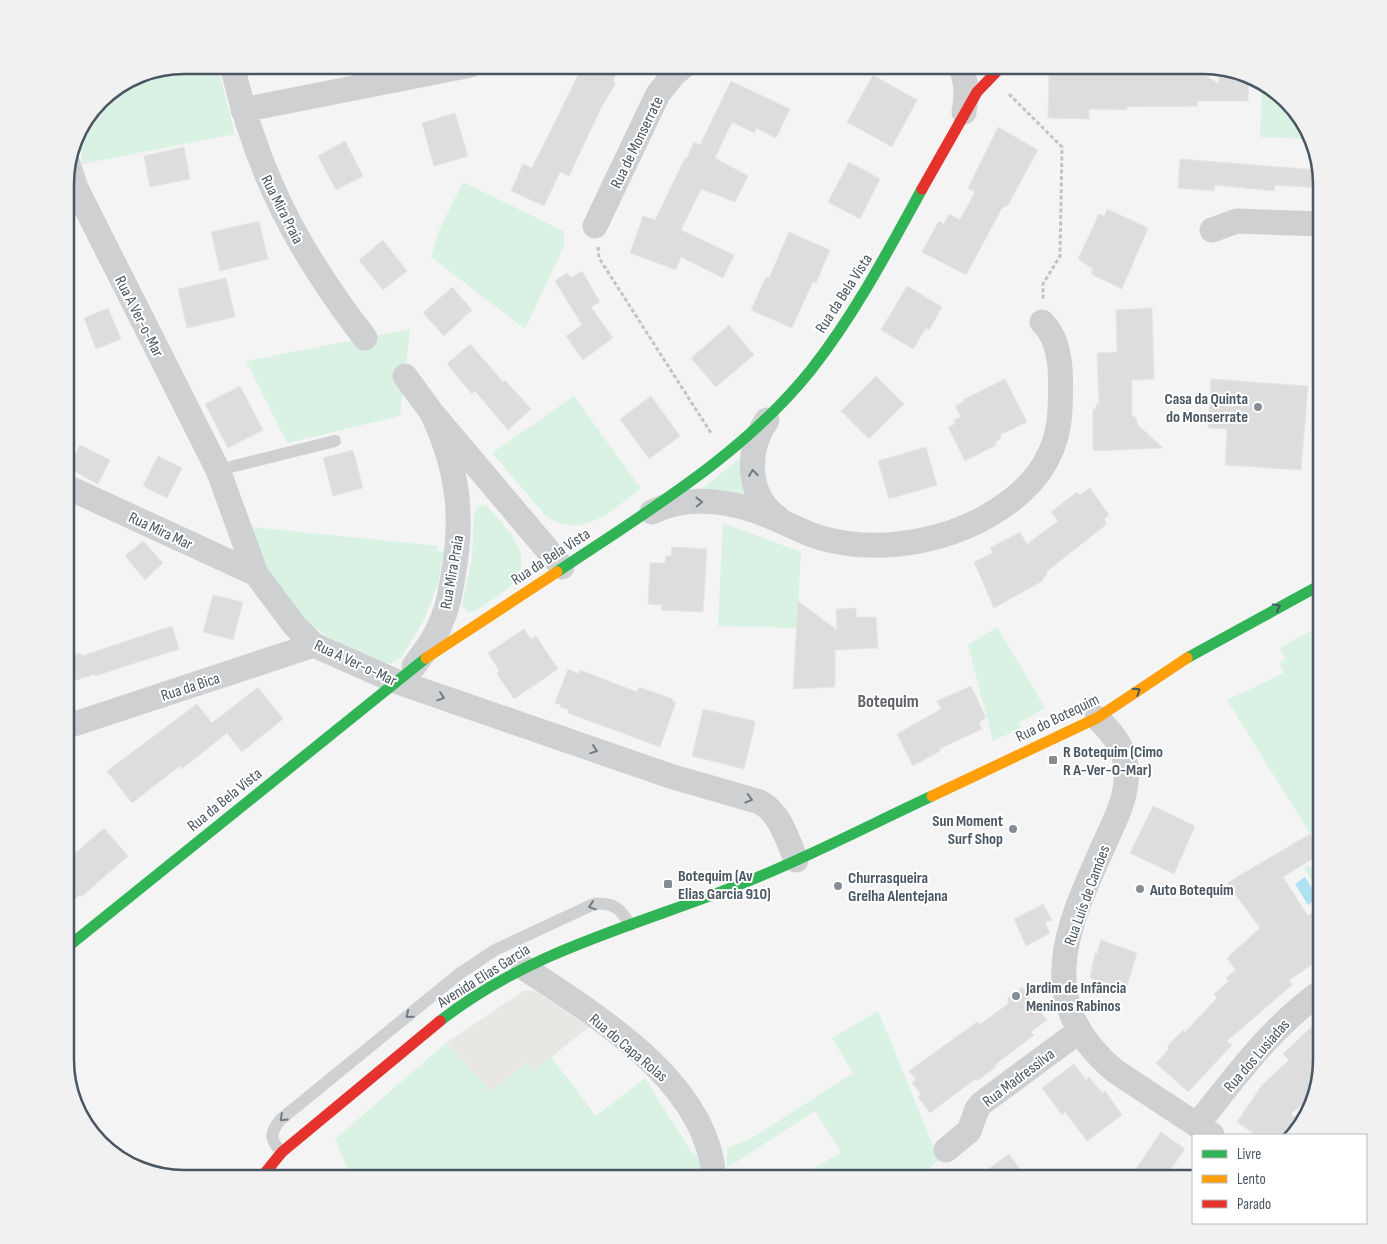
<svg xmlns="http://www.w3.org/2000/svg" width="1387" height="1244" font-family="'Sofia Sans Condensed',sans-serif">
  <rect width="100%" height="100%" fill="#f4f4f4"/>
  <path fill="#e8e7e3" d="M529 990 537 992 589 1027 534 1071 527 1063 491 1091 446 1043 523 991Z"/>
  <path fill="#d9f2e3" d="M183 65H217L235 134 82 164 80 127 105 95 138 74Z
    M1262 83 1287 99 1312 139 1260 137Z
    M463 182 563 231 565 244 525 329 431 257 439 230Z
    M410 329 400 416 287 443 246 361Z
    M574 396 641 489C611 510 583 541 546 516L492 453Z
    M741 457 750 498 697 493Z
    M483 505 488 507C507 529 540 559 509 587 499 597 485 604 473 612H468L462 606 472 557 474 514 478 506Z
    M723 523 801 552 797 628 718 626Z
    M252 527 438 546V551L444 552 438 584 424 620 401 658 391 664 382 662 327 636 308 623 271 577 252 534Z
    M1322 625V853L1227 700 1284 673 1279 663 1286 659 1279 648Z
    M997 627 1045 708 1019 723 1021 728 993 741 968 645Z
    M1308 865 1322 873V897L1304 868Z
    M878 1011 939 1160 915 1179H808L805 1174 841 1152 815 1111 727 1168V1148L752 1138 853 1073 832 1038Z
    M446 1043 491 1091 527 1063 534 1071 551 1057 596 1116 645 1078 690 1150 697 1156 706 1179H352L335 1139Z"/>
  <path fill="#aee2f0" d="M1305 877 1318 897 1308 905 1295 884Z"/>
  <path fill="#ddddde" stroke="#e5e6e7" d="M583 65H621L613 81 616 83 601 108 569 176 560 172 544 206 511 191 523 164 532 168Z
    M1097 65H1188L1219 84V68L1249 74 1248 101H1198V106L1127 107V110L1089 109V119L1048 118 1049 71 1097 72Z
    M873 75 917 100 892 147 847 122Z
    M731 81 790 109 776 138 756 128 754 133 732 122 715 158 748 176 735 202 701 189 681 230 734 255 723 278 681 257 676 270 630 253 643 216 655 220 685 158H687L694 142 700 145Z
    M455 113 468 156 434 166 422 123Z
    M998 127 1038 150 1008 205 1002 208 966 275 922 252 939 221 944 224 949 214 960 220 975 192 968 188Z
    M345 141 363 176 336 190 318 156Z
    M184 147 190 179 150 187 144 156Z
    M1180 159 1319 170 1322 188 1275 185 1274 191 1215 185 1214 191 1178 188Z
    M849 162 880 179 860 219 828 202Z
    M1107 209 1148 228 1122 289 1091 274 1093 269 1078 259 1099 214 1104 216Z
    M259 221 268 259 220 271 211 232Z
    M789 232 830 250 816 283 813 281 792 328 751 310 766 277 769 278Z
    M383 240 407 271 383 290 359 260Z
    M582 271 600 302 591 307 613 338 583 360 566 336 582 325 555 281 567 273 571 278Z
    M226 278 235 317 187 328 178 289Z
    M907 286 942 307 929 330 926 328 913 349 881 330Z
    M452 287 472 310 444 336 423 313Z
    M108 308 121 339 96 349 84 318Z
    M1152 308 1154 379 1132 380V415L1137 419V424L1163 448 1093 451V409H1096V404H1099L1097 353 1117 352 1116 310Z
    M729 325 754 355 716 387 691 358Z
    M470 344 503 382 505 380 531 409 508 430 475 391 472 394 447 364Z
    M876 376 904 404 869 439 841 411Z
    M1005 379 1027 422 1000 435 1001 438 995 442 996 445 965 461 948 427 955 424 954 420 961 417 955 406 964 402 963 400Z
    M1211 379 1308 386 1301 470 1225 465 1227 429 1208 428Z
    M240 386 263 430 228 448 205 404Z
    M651 396 680 436 649 459 620 419Z
    M80 445 110 460 98 484 68 468Z
    M926 447 937 485 889 499 878 461Z
    M353 450 363 488 333 496 323 458Z
    M158 456 182 468 167 498 143 486Z
    M1090 488 1109 515 1104 519 1107 524 1046 572 1047 575 1043 578 1044 580 994 608 974 562 993 553 990 548 1020 532 1027 544 1058 521 1051 512 1077 492 1080 495Z
    M143 541 163 563 145 580 125 556Z
    M672 547 707 549 703 612 661 610 662 605 648 604 650 563H665L666 556H671Z
    M213 595 243 602 233 640 203 632Z
    M798 601 837 630 836 609 856 608V617H876L878 648 835 650V687L793 689Z
    M172 626 179 649 95 676V674L65 684V658L81 653 82 656Z
    M524 629 531 639 536 636 558 669 514 699 497 674 499 670 488 653Z
    M568 669 579 674 580 670 637 692 639 687 673 699 672 701 676 702 660 747 568 713 569 710 560 707 561 705 555 703Z
    M971 686 986 718 979 722 982 729 939 749 940 751 913 766 897 734 941 709 937 701Z
    M258 687 283 719 242 752 227 733 182 769 180 766 132 803 107 771 197 704 212 723Z
    M703 709 754 721 755 724 744 769 692 756Z
    M1153 806 1195 826 1174 874 1130 853Z
    M104 828 128 856 81 897 80 895 65 908V862Z
    M1310 834 1322 853 1283 877 1308 916 1322 906V958L1289 980 1292 985 1227 1041 1232 1045 1188 1092 1156 1063 1169 1049 1167 1047 1175 1038 1183 1030 1185 1032 1217 998 1214 994 1229 981 1226 978 1236 970 1227 958 1260 928 1227 883Z
    M1043 904 1052 920 1045 923 1050 933 1026 946 1014 919Z
    M1101 940 1137 953 1126 989 1090 978 1095 953 1097 954Z
    M1022 987 1047 1020 1031 1032 1034 1035 995 1065 996 1067 977 1081 975 1079 930 1113 918 1097 921 1094 912 1083 916 1080 909 1071 977 1022 979 1025 1009 1003 1007 999Z
    M1322 1017V1068L1317 1090 1291 1114 1302 1122 1293 1135H1256L1237 1122 1262 1085 1289 1060 1283 1054Z
    M1074 1064 1086 1080 1089 1077 1102 1093 1105 1091 1122 1115 1087 1141 1065 1112 1062 1115 1042 1088Z
    M1161 1132 1185 1149 1164 1179H1129Z
    M1009 1154 1027 1179H975Z"/>
  <g fill="none" stroke-linecap="round" stroke-linejoin="round">
    <path stroke="#bcc7c4" stroke-width="3" stroke-dasharray="4 2.5" stroke-linecap="butt" d="M1009 94 1062 147 1060 256 1043 284V299
      M598 247 599 258 711 433"/>
    <path stroke="#ced0d2" stroke-width="12" d="M218 470 335 441
      M282 1152C269 1140 270 1133 280 1120L459 974 495 950 594 904C614 902 621 909 630 925"/>
    <path stroke="#ced0d2" stroke-width="25" d="M232 65C257 173 297 250 365 338
      M960 65C967 82 967 95 964 112
      M243 110 471 65
      M68 164 76 188 218 470 256 574 295 626 314 645 395 681 670 776 760 802C781 814 787 839 796 860
      M595 226 658 94 674 74 685 65
      M1212 230 1237 221 1322 224
      M405 376 432 413 562 567
      M767 420C746 450 746 495 778 518
      M65 486 256 574
      M652 512C688 494 733 501 769 516 787 523 803 533 821 538 882 555 954 541 1005 505 1038 482 1058 451 1060 411 1061 383 1064 343 1042 322
      M414 666C425 651 436 637 442 620 448 607 451 590 453 576 464 516 458 468 432 413
      M1097 718C1107 728 1119 740 1123 754 1133 784 1119 812 1107 838 1069 923 1029 999 1115 1071L1212 1135
      M65 727 314 645
      M523 967C596 1016 709 1082 714 1179
      M1197 1125C1235 1077 1271 1027 1322 991
      M946 1150 969 1131 977 1109 982 1103 1078 1032"/>
    <path stroke="#30b455" stroke-width="11" d="M557 572C646 512 743 455 811 370 855 314 888 251 922 189
      M1187 658 1322 584
      M65 949 426 658
      M440 1021C536 945 653 922 763 875 820 851 876 822 932 796"/>
    <path stroke="#ff9f0a" stroke-width="11" d="M426 658 557 572
      M932 796 1097 718 1187 658"/>
    <path stroke="#e5322d" stroke-width="11" d="M922 189 977 92 1003 65
      M260 1179 282 1152 440 1021"/>
  </g>
  <defs><path id="oneway-chevron" d="M-2-3.5L2.5 0L-2 3.5" fill="none" stroke-width="1.6" stroke-linecap="round" stroke-linejoin="round" transform="scale(1.25)"/></defs>
  <g stroke="#727b83">
    <use href="#oneway-chevron" transform="translate(753 473) rotate(-97)"/>
    <use href="#oneway-chevron" transform="translate(699 502) rotate(-1)"/>
    <use href="#oneway-chevron" transform="translate(441 697) rotate(19)"/>
    <use href="#oneway-chevron" transform="translate(594 750) rotate(19)"/>
    <use href="#oneway-chevron" transform="translate(749 799) rotate(16)"/>
    <use href="#oneway-chevron" transform="translate(592 906) rotate(162)"/>
    <use href="#oneway-chevron" transform="translate(409 1015) rotate(141)"/>
    <use href="#oneway-chevron" transform="translate(283 1118) rotate(137)"/>
  </g>
  <g stroke="#495b60">
    <use href="#oneway-chevron" transform="translate(1277 607) rotate(-29)"/>
    <use href="#oneway-chevron" transform="translate(1137 691) rotate(-34)"/>
  </g>
  <g fill="#868d94" stroke="#fff" stroke-width="2">
    <circle cx="1258" cy="407" r="5"/>
    <rect x="1048" y="755" width="10" height="10" rx="2.5"/>
    <circle cx="1013" cy="829" r="5"/>
    <rect x="663" y="879" width="10" height="10" rx="2.5"/>
    <circle cx="838" cy="886" r="5"/>
    <circle cx="1140" cy="889" r="5"/>
    <circle cx="1016" cy="996" r="5"/>
  </g>
  <g text-anchor="middle" stroke-width="4" stroke-linejoin="round" paint-order="stroke">
    <g font-size="16" fill="#4a5661" stroke="#fff">
      <text transform="translate(636 142) rotate(-64)" y="6">Rua de Monserrate</text>
      <text transform="translate(283 209) rotate(63)" y="6">Rua Mira Praia</text>
      <text transform="translate(843 293) rotate(-57)" y="6">Rua da Bela Vista</text>
      <text transform="translate(140 316) rotate(63)" y="6">Rua A Ver-o-Mar</text>
      <text transform="translate(161 530) rotate(25)" y="6">Rua Mira Mar</text>
      <text transform="translate(550 556) rotate(-33)" y="6">Rua da Bela Vista</text>
      <text transform="translate(451 572) rotate(-80)" y="6">Rua Mira Praia</text>
      <text transform="translate(356 662) rotate(25)" y="6">Rua A Ver-o-Mar</text>
      <text transform="translate(190 686) rotate(-18)" y="6">Rua da Bica</text>
      <text transform="translate(1057 717) rotate(-26)" y="6">Rua do Botequim</text>
      <text transform="translate(224 799) rotate(-39)" y="6">Rua da Bela Vista</text>
      <text transform="translate(1086 895) rotate(-70)" y="6">Rua Luís de Camões</text>
      <text transform="translate(483 975) rotate(-32)" y="6">Avenida Elias Garcia</text>
      <text transform="translate(629 1047) rotate(40)" y="6">Rua do Capa Rolas</text>
      <text transform="translate(1256 1055) rotate(-49)" y="6">Rua dos Lusíadas</text>
      <text transform="translate(1018 1077) rotate(-37)" y="6">Rua Madressilva</text>
    </g>
    <g font-size="16" font-weight="bold" fill="#4a5661" stroke="#fff" text-anchor="start">
      <text x="1248" y="404" text-anchor="end">Casa da Quinta<tspan x="1248" dy="18">do Monserrate</tspan></text>
      <text x="1063" y="757">R Botequim (Cimo<tspan x="1063" dy="18">R A-Ver-O-Mar)</tspan></text>
      <text x="1003" y="826" text-anchor="end">Sun Moment<tspan x="1003" dy="18">Surf Shop</tspan></text>
      <text x="678" y="881">Botequim (Av<tspan x="678" dy="18">Elias Garcia 910)</tspan></text>
      <text x="848" y="883">Churrasqueira<tspan x="848" dy="18">Grelha Alentejana</tspan></text>
      <text x="1150" y="895">Auto Botequim</text>
      <text x="1026" y="993">Jardim de Infância<tspan x="1026" dy="18">Meninos Rabinos</tspan></text>
    </g>
    <g font-size="18" font-weight="bold" fill="#5f6368" stroke="#fff">
      <text x="888" y="707">Botequim</text>
    </g>
  </g>
  <path d="M0 0H1387V1244H0ZM184 74H1203A110 110 0 0 1 1313 184V1060A110 110 0 0 1 1203 1170H184A110 110 0 0 1 74 1060V184A110 110 0 0 1 184 74Z" fill="#f1f1f2" fill-rule="evenodd"/>
  <path fill="none" stroke="#4a5661" stroke-width="2.5" d="M184 74H1203A110 110 0 0 1 1313 184V1060A110 110 0 0 1 1203 1170H184A110 110 0 0 1 74 1060V184A110 110 0 0 1 184 74Z"/>
  <rect x="1192" y="1134" width="175" height="90" fill="#ffffff" stroke="#b7bbc0"/>
  <rect x="1202" y="1150" width="25" height="8" fill="#30b455" stroke="#b7bbc0"/>
  <text x="1237" y="1159" font-size="15" fill="#4a5661">Livre</text>
  <rect x="1202" y="1175" width="25" height="8" fill="#ff9f0a" stroke="#b7bbc0"/>
  <text x="1237" y="1184" font-size="15" fill="#4a5661">Lento</text>
  <rect x="1202" y="1200" width="25" height="8" fill="#e5322d" stroke="#b7bbc0"/>
  <text x="1237" y="1209" font-size="15" fill="#4a5661">Parado</text>
</svg>
